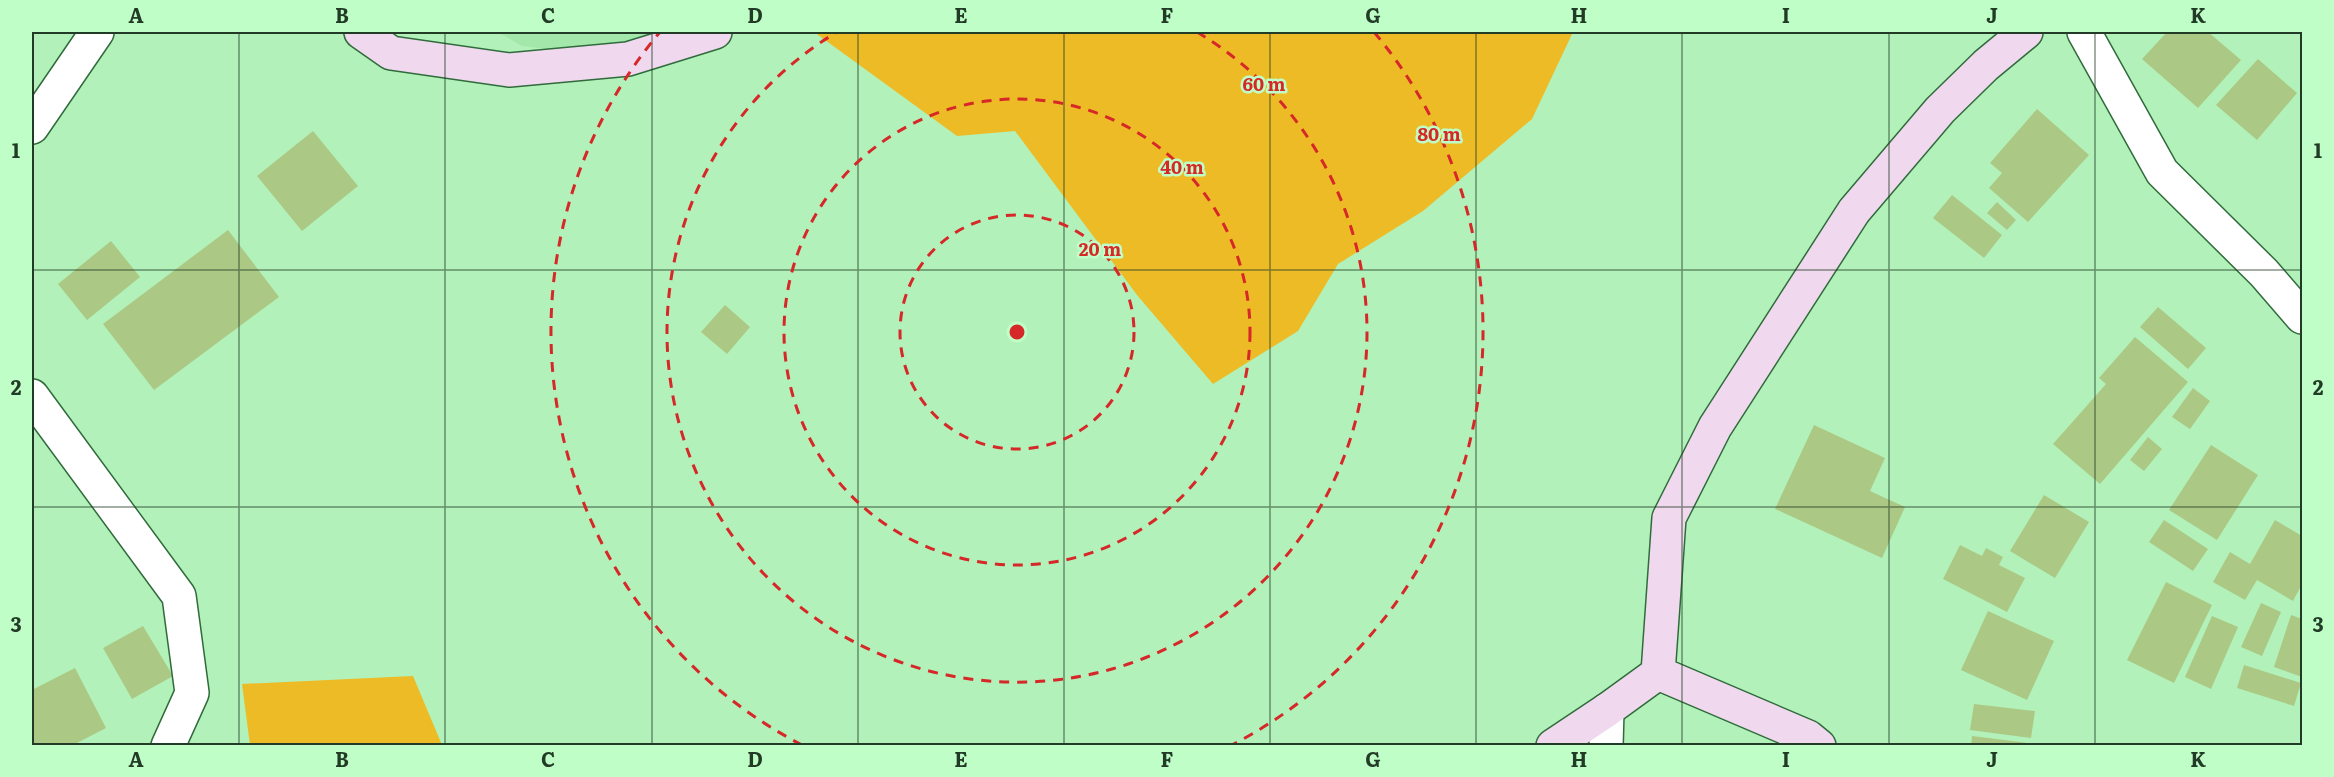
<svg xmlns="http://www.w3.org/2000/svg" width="2334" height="777" font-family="Literata,serif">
  <rect width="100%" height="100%" fill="#b2f1ba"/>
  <path fill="#a3e7ab" d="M498 32H670L642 60 522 46Z"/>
  <path fill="#edbb26" d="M814 32H1573L1532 119 1423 211 1338 264 1298 331 1213 384 1137 295 1015 131 957 136Z
    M413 676 442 745H250L242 684Z"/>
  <path fill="#abc984" d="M2167 32H2208L2241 60 2198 108 2142 59Z
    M2258 59 2297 93 2257 140 2216 105Z
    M2037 109 2089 155 2028 222 1989 188 2002 173 1990 163Z
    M313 131 358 186 302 231 257 176Z
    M1952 195 2002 235 1984 258 1933 218Z
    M1997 202 2016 220 2007 230 1987 213Z
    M228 230 279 297 154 390 103 324Z
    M111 241 140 277 87 320 58 284Z
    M725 305 750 327 727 354 701 332Z
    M2158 307 2206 348 2188 369 2140 327Z
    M2135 337 2188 382 2100 484 2053 444 2106 384 2099 378Z
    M2193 388 2210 401 2190 429 2172 417Z
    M1814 425 1885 458 1870 491 1905 507 1882 558 1775 509Z
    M2148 437 2162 449 2144 471 2130 460Z
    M2211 445 2258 475 2217 540 2169 510Z
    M2044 495 2089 522 2055 578 2010 551Z
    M2164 520 2208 549 2193 571 2149 542Z
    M2275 520 2302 536V584L2293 601 2257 580 2245 600 2213 582 2230 552 2250 564Z
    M1960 545 1982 556 1986 548 2003 557 1999 565 2025 578 2007 612 1943 579Z
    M2166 582 2212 605 2174 683 2127 660Z
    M2261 603 2281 612 2262 656 2241 647Z
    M1988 611 2054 641 2027 700 1961 670Z
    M2291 615 2302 619V677L2274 667Z
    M2212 616 2238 627 2211 689 2185 677Z
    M143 626 173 676 132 699 103 648Z
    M2244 665 2301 683 2294 706 2237 688Z
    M75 668 106 728 71 746H32V690Z
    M1974 704 2035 711 2031 738 1970 730Z
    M1972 736 2036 744V746H1971Z"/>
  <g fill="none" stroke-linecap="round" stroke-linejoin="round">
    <g stroke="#306b3b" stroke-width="36">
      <path id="street" d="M2084 32 2162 172 2264 273 2302 317
        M32 127 97 32
        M32 396 179 596 192 693 168 746
        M1606 746 1607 710"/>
    </g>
    <g stroke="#306b3b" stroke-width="36">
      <path id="secondary" d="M361 32 391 53 509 70 628 59 715 32
        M1658 673 1808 737 1819 746
        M1553 746 1607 710 1658 673 1669 518 1715 427 1854 211 1940 110 1986 65 2026 32"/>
    </g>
    <use href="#street" stroke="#fff" stroke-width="33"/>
    <use href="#secondary" stroke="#f0d9ef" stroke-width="33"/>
  </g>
  <path fill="none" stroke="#223b26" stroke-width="1.5" stroke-opacity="0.55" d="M239 32V746M445 32V746M652 32V746M858 32V746M1064 32V746M1270 32V746M1476 32V746M1682 32V746M1889 32V746M2095 32V746M32 270H2302M32 507H2302"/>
  <g fill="none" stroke="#d62828" stroke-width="3" stroke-dasharray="10 8">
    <circle cx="1017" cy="332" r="117"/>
    <circle cx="1017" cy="332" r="233"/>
    <path d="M1197 32A350 350 0 1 1 837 32"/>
    <path d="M802 745A466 466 0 0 1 660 32M1374 32A466 466 0 0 1 1232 745"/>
  </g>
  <circle cx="1017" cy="332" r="9" fill="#d62828" stroke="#bffec6" stroke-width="3"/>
  <g font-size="18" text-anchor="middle" font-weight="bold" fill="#d62828" stroke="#bffec6" stroke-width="5" stroke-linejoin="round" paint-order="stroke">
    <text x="1264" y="91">60 m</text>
    <text x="1439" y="141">80 m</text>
    <text x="1182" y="174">40 m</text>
    <text x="1100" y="256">20 m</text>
  </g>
  <rect width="2334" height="777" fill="none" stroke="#bffec6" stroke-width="66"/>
  <rect x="33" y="33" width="2268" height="711" fill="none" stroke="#223b26" stroke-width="2"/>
  <g font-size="20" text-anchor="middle" font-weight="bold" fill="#223b26">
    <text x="136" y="23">A</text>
    <text x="342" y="23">B</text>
    <text x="548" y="23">C</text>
    <text x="755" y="23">D</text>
    <text x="961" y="23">E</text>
    <text x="1167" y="23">F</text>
    <text x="1373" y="23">G</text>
    <text x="1579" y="23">H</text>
    <text x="1786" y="23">I</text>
    <text x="1992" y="23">J</text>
    <text x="2198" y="23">K</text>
    <text x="16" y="158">1</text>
    <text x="2318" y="158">1</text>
    <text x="16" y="395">2</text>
    <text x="2318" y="395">2</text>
    <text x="16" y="632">3</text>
    <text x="2318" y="632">3</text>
    <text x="136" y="767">A</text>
    <text x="342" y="767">B</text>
    <text x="548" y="767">C</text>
    <text x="755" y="767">D</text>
    <text x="961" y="767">E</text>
    <text x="1167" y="767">F</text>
    <text x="1373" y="767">G</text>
    <text x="1579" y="767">H</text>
    <text x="1786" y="767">I</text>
    <text x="1992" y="767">J</text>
    <text x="2198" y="767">K</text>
  </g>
</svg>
